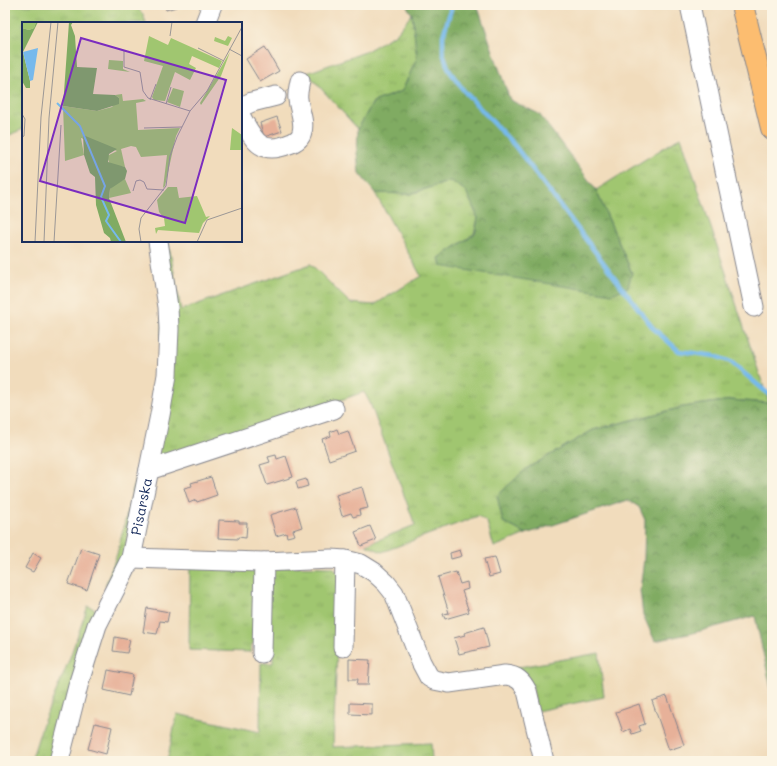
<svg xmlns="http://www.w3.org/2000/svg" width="777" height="766" font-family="Mali,sans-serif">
  <defs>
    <pattern id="grass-tufts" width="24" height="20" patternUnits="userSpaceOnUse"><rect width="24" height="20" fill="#a0c670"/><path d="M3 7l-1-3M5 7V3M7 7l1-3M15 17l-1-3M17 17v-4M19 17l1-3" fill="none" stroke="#89aa63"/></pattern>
    <pattern id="forest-crowns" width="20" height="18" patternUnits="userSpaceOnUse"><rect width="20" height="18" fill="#80ab62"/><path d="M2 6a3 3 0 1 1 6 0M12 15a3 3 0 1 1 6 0" fill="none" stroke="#688c54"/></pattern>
  </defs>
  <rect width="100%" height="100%" fill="#fcf5e5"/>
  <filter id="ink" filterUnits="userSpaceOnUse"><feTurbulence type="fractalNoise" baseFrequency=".025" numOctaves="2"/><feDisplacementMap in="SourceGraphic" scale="8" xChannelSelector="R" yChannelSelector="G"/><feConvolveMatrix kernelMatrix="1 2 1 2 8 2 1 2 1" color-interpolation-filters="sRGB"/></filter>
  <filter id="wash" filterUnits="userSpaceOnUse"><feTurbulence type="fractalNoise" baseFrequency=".012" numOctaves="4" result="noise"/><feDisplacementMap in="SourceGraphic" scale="16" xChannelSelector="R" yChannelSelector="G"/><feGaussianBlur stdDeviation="0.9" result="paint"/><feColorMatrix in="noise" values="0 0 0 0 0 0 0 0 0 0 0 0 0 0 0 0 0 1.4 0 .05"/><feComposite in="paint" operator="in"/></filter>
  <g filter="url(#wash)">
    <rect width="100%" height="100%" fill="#f1dcbc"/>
    <path fill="url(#grass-tufts)" stroke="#5e7a67" d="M5 5H134L143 14 146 23H23V129L5 137Z
      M412 14 417 58 402 91 373 102 358 129 307 73 365 52 396 34Z
      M681 137 769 403 731 400 683 407 593 430 526 469 503 522 526 534 494 547 487 522 478 516 382 552 366 545 415 525 370 403 364 392 159 463 163 241H168L181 310 311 264 350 303 374 305 421 276 375 193 410 194 451 181 466 191 478 218 474 234 439 258 632 273 596 190Z
      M141 480 121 568 105 586 117 554 135 481Z
      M276 566 333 567 340 575 333 747 431 743 432 761H167L177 714 260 732 261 663H273V647L268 640 270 574Z
      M190 567H252L258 573 256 640 251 646V652L189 650Z
      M88 606 96 610 53 761H31L43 723 69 660Z
      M599 653 604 697 537 711 532 685 484 671 525 666Z"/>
    <path fill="url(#forest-crowns)" stroke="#4e6d60" d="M406 5H477L510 100 539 114 596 190 632 273 628 287 612 294 441 266 439 258 475 234 478 218 466 191 451 181 410 194 375 193 359 173 357 153 358 129 373 102 402 91 417 58 412 14Z
      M731 400 769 403 772 414V693L755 616 693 633 655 641 643 615 640 590 644 559 645 520 639 507 628 500 526 534 503 522 497 496 526 469 593 430 683 407Z"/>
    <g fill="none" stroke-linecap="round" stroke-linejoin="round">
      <path stroke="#76b9ec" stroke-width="4.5" d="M448 5 451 9 443 36V53L449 70 464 91 515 146 653 328 679 351 715 356 731 362 772 397"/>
    </g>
    <g id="blocks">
      <path fill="#e7b199" d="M165 5H183L166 10Z
        M265 47 279 71 260 82 246 59Z
        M277 117 282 131 264 137 260 123Z
        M337 429 339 434 348 431 355 451 329 460 322 439 331 436 330 432Z
        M276 455 277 459 286 456 293 477 267 485 260 465 270 462 268 457Z
        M211 477 217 495 197 502 196 500 189 503 184 488 192 486 191 483Z
        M306 479 308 486 298 489 296 482Z
        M362 487 368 508 359 510 360 515 353 517 351 513 342 516 336 495Z
        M296 507 302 527 293 530 295 535 287 537 286 533 276 536 270 515Z
        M219 520 239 521V523H247L246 538 238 537V539L218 538Z
        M370 526 376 540 361 546 355 532Z
        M81 548 99 554 87 590 68 584Z
        M460 550 462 556 451 559 450 553Z
        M33 553 41 558 33 572 25 568Z
        M495 557 500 574 489 577 484 559Z
        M456 572 460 584 467 582 468 589 462 591 469 612 445 619 443 614 449 613 438 577Z
        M147 608 169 612 167 622 160 621 157 634 143 632Z
        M484 627 489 647 459 654 454 638 465 635 464 633Z
        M115 637 130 640 127 653 113 651Z
        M349 659 370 660 368 685H357L358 679H349Z
        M108 670 133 675 129 696 104 690Z
        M667 696 684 745 669 750 652 701Z
        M350 703 372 704V715L350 714Z
        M639 704 645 724 639 726 641 731 632 734 630 729 623 732 616 712Z
        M95 723 112 727 106 754 88 749Z"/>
    </g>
  </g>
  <g filter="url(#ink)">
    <use href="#blocks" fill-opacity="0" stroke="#86868d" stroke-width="1"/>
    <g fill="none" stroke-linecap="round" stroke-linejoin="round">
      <g stroke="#86868d" stroke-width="21">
        <g id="minor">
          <path d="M690 5 754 307"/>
          <path d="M205 23 212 5"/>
          <path d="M241 107 252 102 276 96"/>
          <path d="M241 117C254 140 260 156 289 144 295 142 301 138 302 132 305 121 299 110 298 99 297 93 299 87 300 81"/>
          <path d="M149 470 334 409"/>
          <path d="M131 558 264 562 331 559 345 560 361 564 374 572 386 583 394 593 421 662 429 677 434 680 449 683 505 675C517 676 522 681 527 691L544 761"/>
          <path d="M343 647 345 560"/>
          <path d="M262 653 264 562"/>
          <path id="s1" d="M59 761 79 682 97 625 131 558 160 415 167 375 169 329 168 307 158 241"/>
        </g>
      </g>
      <g stroke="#86868d" stroke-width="24">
        <path id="highway" d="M742 5 772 128"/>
      </g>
      <use href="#minor" stroke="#fff" stroke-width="19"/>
      <use href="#highway" stroke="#fcbd6f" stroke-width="22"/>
    </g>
  </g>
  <g text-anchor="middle" stroke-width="3" stroke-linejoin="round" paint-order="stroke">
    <g font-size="14" fill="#1b2f5e" stroke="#fcf5e5">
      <text dy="5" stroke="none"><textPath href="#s1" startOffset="269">Pisarska</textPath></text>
    </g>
  </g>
  <g transform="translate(22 22)">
    <rect width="220" height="220" fill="#f1dcbc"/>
    <path d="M0 0H14L12 6 7 8 0 6ZM127 14 146 23 149 16 200 39 197 46 170 34 167 42 174 46 168 58 153 50 143 79 132 78 130 75 141 44 122 39ZM206 14 210 16 206 24 192 19 193 15 203 19ZM208 30 199 54 179 83 178 81ZM87 38 101 39V47L108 50 86 47ZM151 66 162 69 158 85 145 80ZM100 72 101 79 121 77 124 79 114 81 116 108 158 106 154 114 143 164 141 166 145 133 119 135 114 125 109 124 99 127 103 145 88 143 85 134 95 129 59 116 62 133 43 139 41 84 75 89 90 85 97 76 93 73ZM210 106 220 113V128H208ZM103 157 109 171 87 176 88 167 93 162ZM146 165H155L157 176 175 174 184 195 188 194 181 201 177 211 136 208 134 212 133 206 143 204 142 196 137 190 135 178Z" fill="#a0c670"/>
    <path d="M14 0H16L1 30 8 59V66H4L0 59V6L7 8 12 6ZM47 0H51L49 3 53 14 55 45 75 46 71 72 93 73 97 76V82L75 89 41 84ZM61 113 95 127 87 132 86 140 103 145 105 149 103 157 88 167 87 176 104 220H89L88 216 82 211 74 183 73 155 68 151 62 133Z" fill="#80ab62"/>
    <path d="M16 26 11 58 8 59 1 30Z" fill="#76b9ec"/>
    <path fill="none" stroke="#76b9ec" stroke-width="2" d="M35 81 58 104 83 164 79 175 87 193 84 199 99 220"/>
    <path fill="none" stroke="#9b9796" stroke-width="1" d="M148 14 150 0M176 26 202 39M207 27 220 34M102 28V45L118 50 121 69 126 76 168 89M128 78 134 62M144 82 149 65M0 92 3 97 2 114 0 115M122 106 160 105M111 169 114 159 118 158 122 160 125 167 142 168M13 220 19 95 29 0M22 220 27 96 36 0M32 220 39 103M119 220 117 207 119 196 144 164 148 134 155 115 168 89 185 69 220 5M175 220 185 198 220 186"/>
    <path fill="#7b2cbf" fill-opacity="0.15" stroke="#7b2cbf" stroke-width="2" d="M59 16 204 58 163 201 18 159Z"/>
    <rect width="220" height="220" fill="none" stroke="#1b2f5e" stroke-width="2"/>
  </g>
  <rect width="777" height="766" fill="none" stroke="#fcf5e5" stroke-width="20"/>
</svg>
